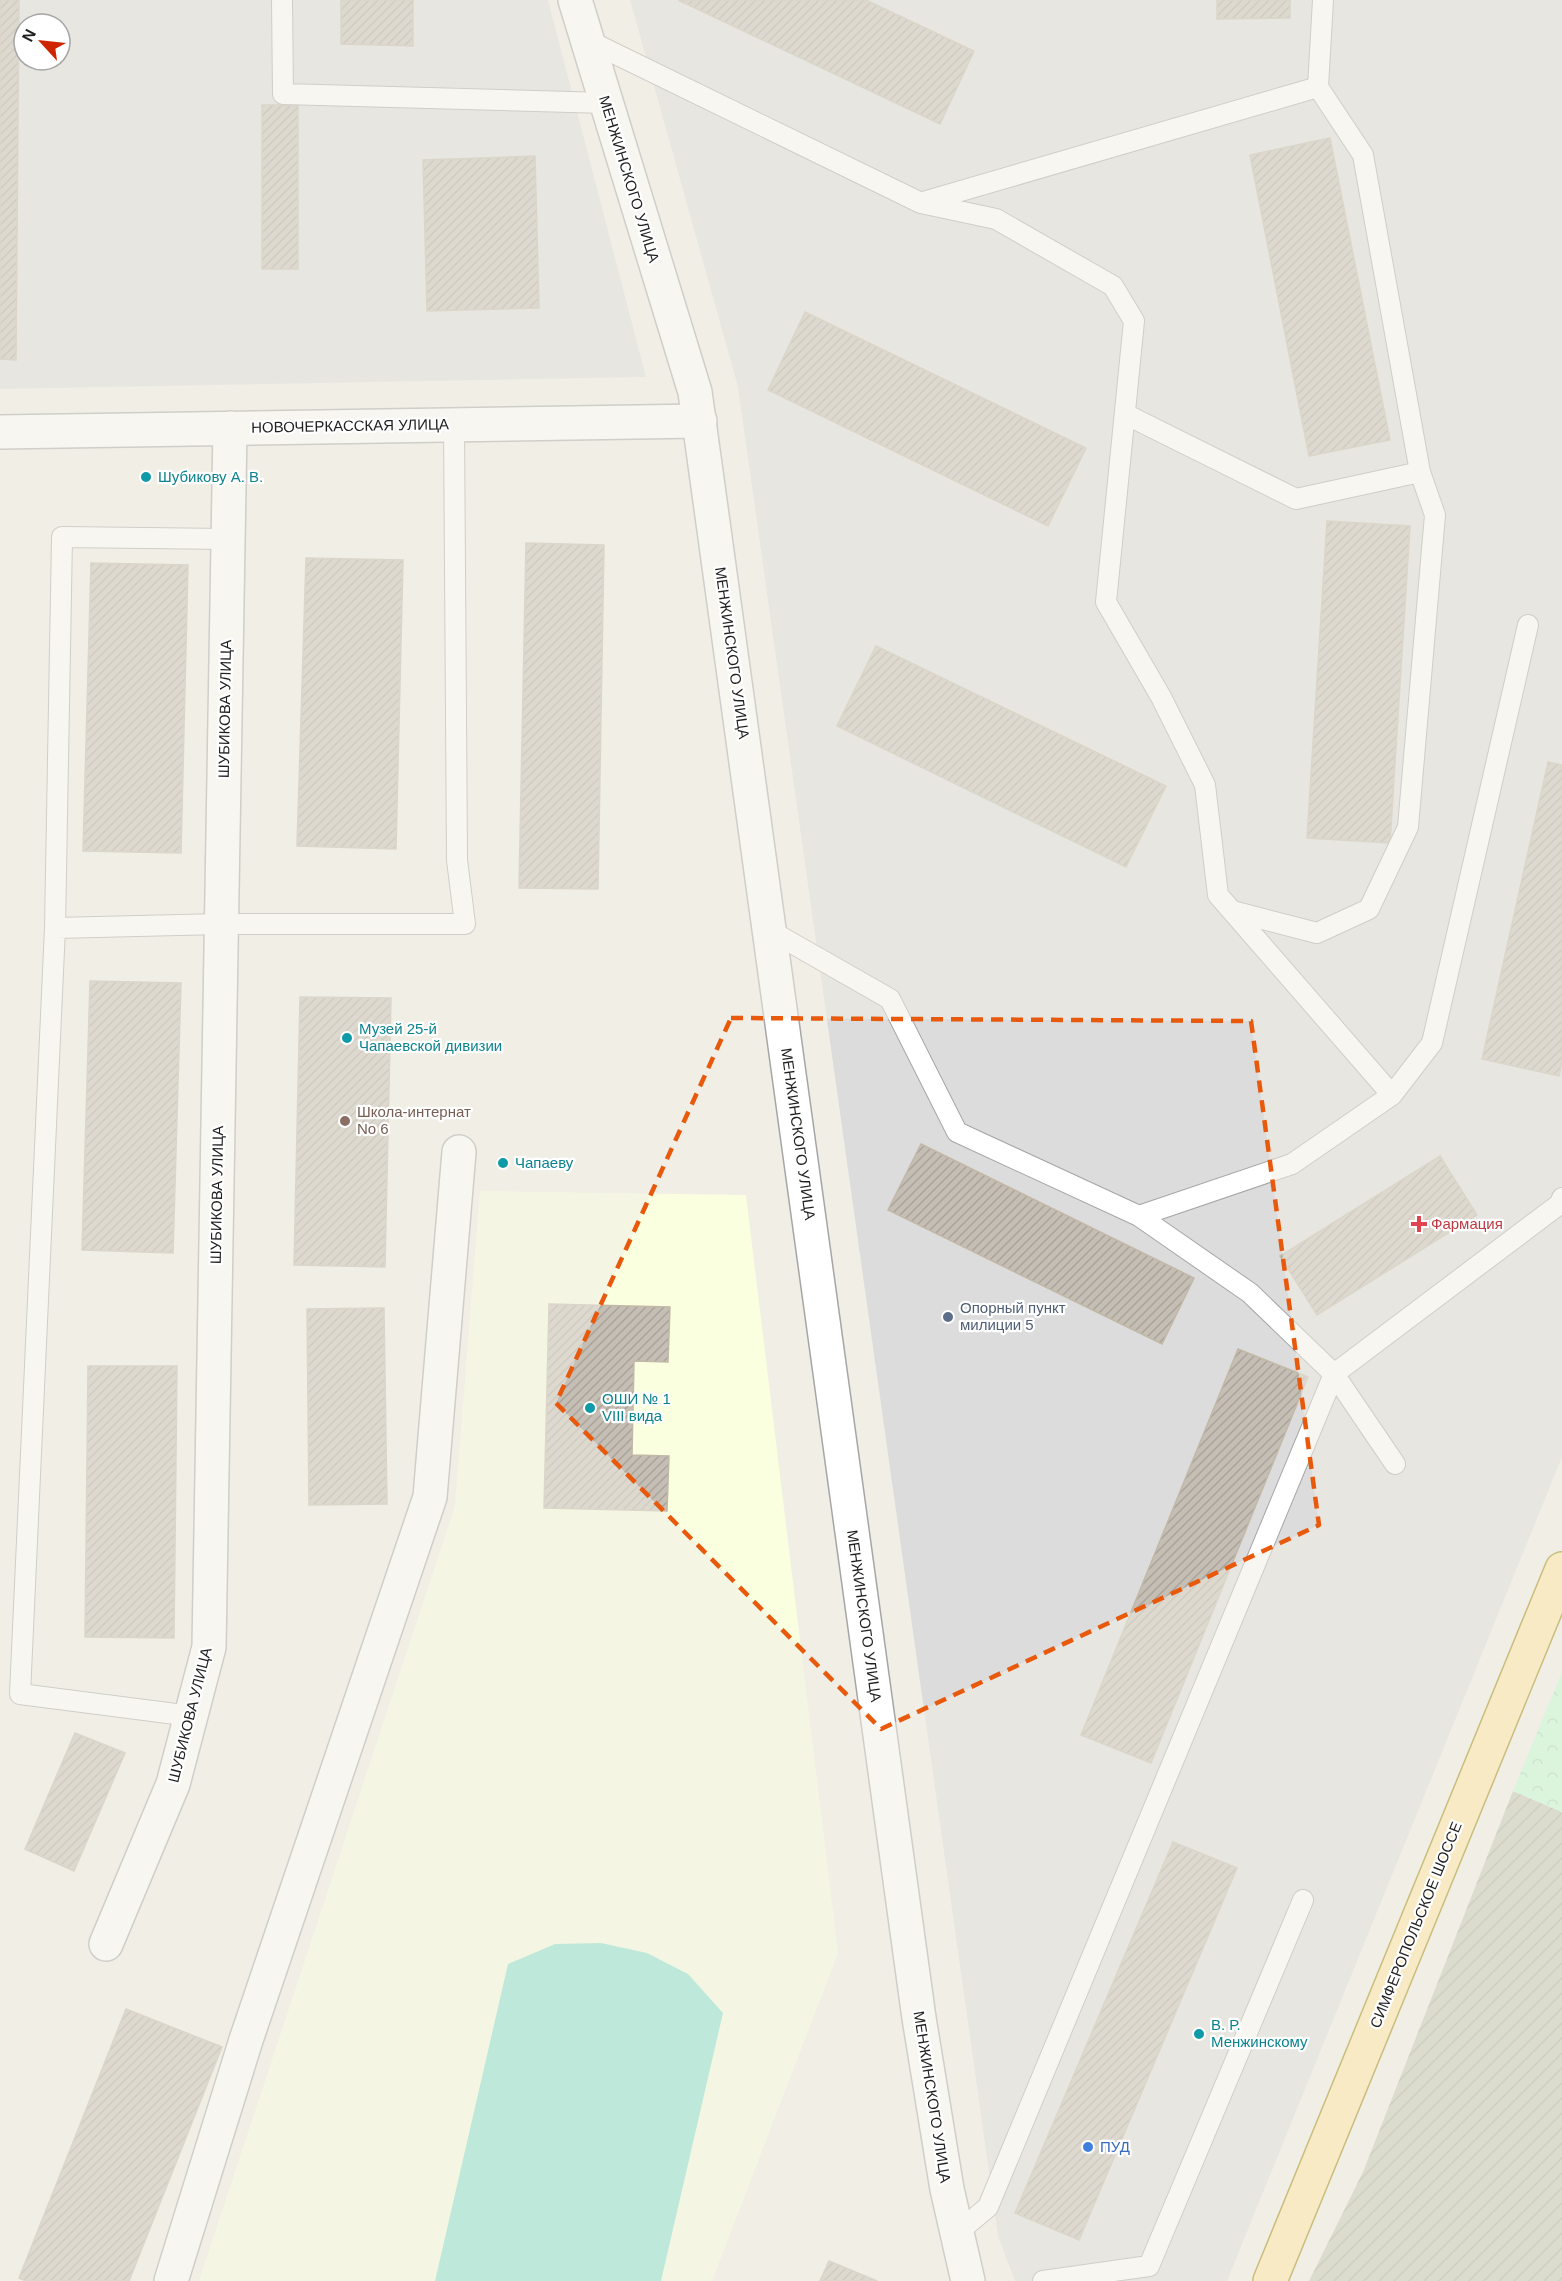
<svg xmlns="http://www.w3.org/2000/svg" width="1562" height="2281" font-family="Arial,sans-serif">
  <defs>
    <pattern id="construction-furrows" width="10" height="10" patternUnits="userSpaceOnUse" patternTransform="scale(1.5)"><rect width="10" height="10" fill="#c1c5b0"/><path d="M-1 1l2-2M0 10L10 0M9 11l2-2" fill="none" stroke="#a5a997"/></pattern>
    <pattern id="park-crowns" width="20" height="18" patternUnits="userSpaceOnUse" patternTransform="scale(1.5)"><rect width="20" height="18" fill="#c2fbd0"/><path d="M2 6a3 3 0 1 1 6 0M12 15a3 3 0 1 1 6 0" fill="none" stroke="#a6d7b2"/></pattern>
    <pattern id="building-hatch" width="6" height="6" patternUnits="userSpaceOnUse" patternTransform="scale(1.5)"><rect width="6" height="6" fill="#c5beb4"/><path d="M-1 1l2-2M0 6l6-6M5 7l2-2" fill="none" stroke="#a9a39a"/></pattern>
  </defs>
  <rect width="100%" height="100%" fill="#f0eee5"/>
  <path fill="#dddcdc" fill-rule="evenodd" d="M0 0H548L646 377 0 389ZM24 24H60V60H24Z
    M630 0H1562V1457L1227 2281H1015L998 2236 738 387Z"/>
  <path fill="#f9ffdf" d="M480 1191 746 1195 838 1953 712 2281H199L455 1506Z"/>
  <path fill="url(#construction-furrows)" d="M1513 1791 1562 1812V2281H1309L1363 2172Z"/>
  <path fill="url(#park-crowns)" d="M1562 1672V1812L1513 1791Z"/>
  <path fill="#81e1cd" d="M601 1943 647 1953 688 1974 723 2013 661 2281H435L508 1964 555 1944Z"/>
  <path fill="url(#building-hatch)" stroke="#c2b8a7" stroke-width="1.5" d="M0 0H19L16 360 0 359Z
    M341 0H413V46L341 44Z
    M678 0H866L974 51 940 124Z
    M1217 0H1290V18L1217 19Z
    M262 105H298V269H262Z
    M1330 138 1390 440 1309 456 1250 155Z
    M535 156 539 308 427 311 423 160Z
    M805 312 1086 448 1048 526 768 390Z
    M1327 521 1410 526 1390 843 1307 838Z
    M526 543 604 545 598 889 519 888Z
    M306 558 403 560 396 849 297 846Z
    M91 563 188 565 181 853 83 851Z
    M876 646 1166 786 1126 867 837 726Z
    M1548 762 1562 765V1062L1559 1076 1482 1059Z
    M90 981 181 983 173 1253 82 1250Z
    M300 997 391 998 385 1267 294 1265Z
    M921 1144 1194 1278 1162 1344 888 1210Z
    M1440 1156 1477 1215 1317 1315 1280 1256Z
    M549 1304 670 1307 668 1362 634 1361 632 1455 669 1456 667 1511 544 1508Z
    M384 1308 387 1504 309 1505 307 1309Z
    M1238 1349 1308 1377 1151 1763 1081 1735Z
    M88 1366H177L174 1638 85 1637Z
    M75 1733 125 1753 74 1871 25 1849Z
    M1173 1842 1237 1868 1079 2240 1015 2213Z
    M126 2009 222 2047 129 2281H26L19 2278Z
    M829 2261 877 2281H820Z"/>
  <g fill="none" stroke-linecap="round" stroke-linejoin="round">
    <g stroke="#a6a6a6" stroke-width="22">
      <path id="service" d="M282 0 283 94 606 103
        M587 40 921 203 996 219 1113 286 1134 321 1106 602 1161 697 1205 785 1218 895 1392 1095 1292 1164 1139 1216 957 1132 890 999 769 930
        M1318 87 1363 155 1420 472
        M923 202 1318 87 1323 0
        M1125 414 1296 499 1420 472 1435 515 1408 827 1369 909 1317 933 1232 911
        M227 539 62 537 55 928 221 924H465L457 860 454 425
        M55 928 20 1694 191 1716
        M1392 1095 1432 1043 1528 625
        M1139 1216 1250 1293 1334 1374 1395 1464
        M958 2232 988 2207 1334 1374 1561 1203 1562 1198
        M1043 2281 1149 2266 1303 1900"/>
    </g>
    <g stroke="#a6a6a6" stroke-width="36">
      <path id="minor" d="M0 432 700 421
        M106 1944 173 1784 209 1647 230 428
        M171 2281 246 2040 430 1497 459 1152"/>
    </g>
    <g stroke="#a6a6a6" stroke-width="36">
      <path id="tertiary" d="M575 0 695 392 919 2018 947 2189 968 2281"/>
    </g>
    <g stroke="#9a8300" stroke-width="36">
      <path id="primary" d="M1270 2281 1562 1569"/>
    </g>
    <use href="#service" stroke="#fff" stroke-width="20"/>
    <use href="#minor" stroke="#fff" stroke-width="33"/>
    <use href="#tertiary" stroke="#fff" stroke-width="33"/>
    <use href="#primary" stroke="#fee59c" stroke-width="33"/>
  </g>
  <path d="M0 0H1562V2281H0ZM731 1018 1251 1021 1319 1525 881 1729 556 1403Z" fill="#f0eee5" fill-opacity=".55" fill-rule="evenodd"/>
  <path fill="none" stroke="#e8590c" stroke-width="4.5" stroke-dasharray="12 8" stroke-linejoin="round" d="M731 1018 1251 1021 1319 1525 881 1729 556 1403Z"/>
  <g fill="#0f9aa8" stroke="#fff" stroke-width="2">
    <circle cx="146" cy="477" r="6"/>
    <circle cx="347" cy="1038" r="6"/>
    <circle cx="503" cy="1163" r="6"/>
    <circle cx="590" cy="1408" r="6"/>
    <circle cx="1199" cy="2034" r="6"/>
  </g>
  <circle fill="#8d6e63" stroke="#fff" stroke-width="2" cx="345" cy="1121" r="6"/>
  <path fill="#e0444e" stroke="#fff" stroke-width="2" d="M1416 1215h6v6h6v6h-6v6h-6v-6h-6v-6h6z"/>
  <circle fill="#5c6f8a" stroke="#fff" stroke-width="2" cx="948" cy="1317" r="6"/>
  <circle fill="#3f7fe0" stroke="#fff" stroke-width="2" cx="1088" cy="2147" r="6"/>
  <g text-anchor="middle" stroke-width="4.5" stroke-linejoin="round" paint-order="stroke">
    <g font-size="15" fill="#1f1f1f" stroke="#fff">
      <text transform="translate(629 179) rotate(73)" y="5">МЕНЖИНСКОГО УЛИЦА</text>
      <text transform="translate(350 426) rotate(-1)" y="5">НОВОЧЕРКАССКАЯ УЛИЦА</text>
      <text transform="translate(732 653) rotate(82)" y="5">МЕНЖИНСКОГО УЛИЦА</text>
      <text transform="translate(225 709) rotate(-89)" y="5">ШУБИКОВА УЛИЦА</text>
      <text transform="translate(798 1134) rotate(82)" y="5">МЕНЖИНСКОГО УЛИЦА</text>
      <text transform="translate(217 1195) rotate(-89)" y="5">ШУБИКОВА УЛИЦА</text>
      <text transform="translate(864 1616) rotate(82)" y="5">МЕНЖИНСКОГО УЛИЦА</text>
      <text transform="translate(190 1715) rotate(-76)" y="5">ШУБИКОВА УЛИЦА</text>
      <text transform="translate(1416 1925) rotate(-68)" y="5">СИМФЕРОПОЛЬСКОЕ ШОССЕ</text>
      <text transform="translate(932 2097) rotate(81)" y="5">МЕНЖИНСКОГО УЛИЦА</text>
    </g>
    <g font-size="15" fill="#0d838f" stroke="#fff" text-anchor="start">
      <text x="158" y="482">Шубикову А. В.</text>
      <text x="359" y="1034">Музей 25-й<tspan x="359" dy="17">Чапаевской дивизии</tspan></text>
      <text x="515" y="1168">Чапаеву</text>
      <text x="602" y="1404">ОШИ № 1<tspan x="602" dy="17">VIII вида</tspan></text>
      <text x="1211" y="2030">В. Р.<tspan x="1211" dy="17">Менжинскому</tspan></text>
    </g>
    <g font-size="15" fill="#785e54" stroke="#fff" text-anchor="start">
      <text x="357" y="1117">Школа-интернат<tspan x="357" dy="17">No 6</tspan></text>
    </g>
    <g font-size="15" fill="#be3a42" stroke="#fff" text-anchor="start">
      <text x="1431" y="1229">Фармация</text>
    </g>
    <g font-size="15" fill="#4e5e75" stroke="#fff" text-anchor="start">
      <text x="960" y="1313">Опорный пункт<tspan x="960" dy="17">милиции 5</tspan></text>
    </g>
    <g font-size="15" fill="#366cbe" stroke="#fff" text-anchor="start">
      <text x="1100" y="2152">ПУД</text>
    </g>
  </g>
  <g transform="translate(42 42) rotate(297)"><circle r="28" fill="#ffffff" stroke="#a5a5a5" stroke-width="1.5"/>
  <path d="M0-4.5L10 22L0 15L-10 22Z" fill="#ce2500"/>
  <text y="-9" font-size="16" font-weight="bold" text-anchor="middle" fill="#1f1f1f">N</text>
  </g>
</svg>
